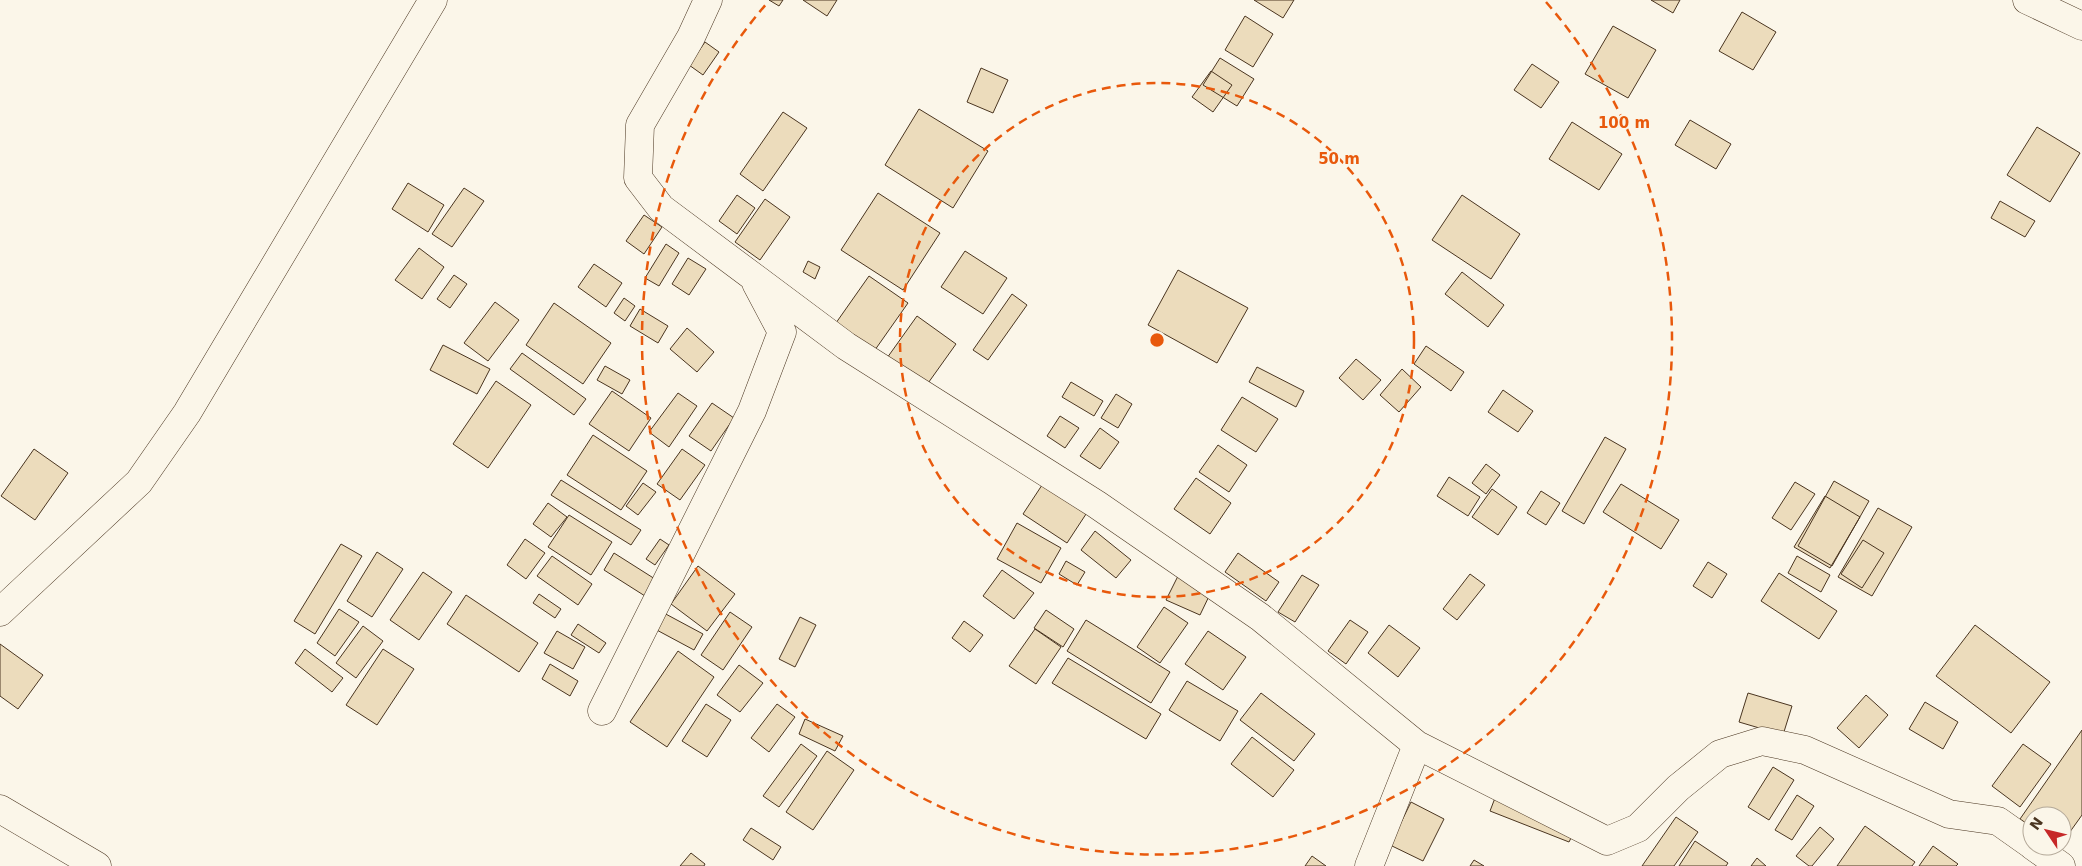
<svg xmlns="http://www.w3.org/2000/svg" width="2082" height="866" font-family="'DejaVu Sans',sans-serif">
  <rect width="100%" height="100%" fill="#fbf6e9"/>
  <path fill="#ecdcbc" stroke="#4a3520" d="M769 0H783L779 6Z
    M803 0H837L827 16Z
    M1254 0H1294L1283 18Z
    M1651 0H1680L1673 13Z
    M1742 12 1776 32 1753 70 1719 51Z
    M1245 16 1273 34 1253 67 1225 50Z
    M1613 26 1656 50 1628 98 1585 74Z
    M705 42 719 52 703 75 689 65Z
    M1220 58 1254 79 1237 106 1203 85Z
    M1532 64 1559 82 1541 108 1514 90Z
    M981 68 1008 80 993 113 967 102Z
    M1211 71 1232 85 1213 112 1192 97Z
    M919 109 988 151 953 208 885 165Z
    M783 112 807 128 763 191 740 174Z
    M1690 120 1731 144 1716 169 1675 145Z
    M1572 122 1622 154 1599 190 1549 159Z
    M2037 127 2080 153 2050 202 2007 175Z
    M408 183 444 205 428 232 392 209Z
    M464 188 484 201 452 247 432 234Z
    M878 193 940 233 903 290 841 250Z
    M737 195 755 208 737 234 719 221Z
    M1462 195 1520 234 1491 279 1432 240Z
    M765 199 790 217 760 260 735 242Z
    M2000 201 2035 221 2025 237 1991 218Z
    M644 215 662 227 644 254 626 241Z
    M666 244 679 253 659 286 645 278Z
    M419 248 444 267 422 299 395 280Z
    M965 251 1007 278 983 314 941 287Z
    M688 258 706 269 689 295 672 284Z
    M808 261 820 267 815 279 803 272Z
    M594 264 622 283 606 307 578 287Z
    M1178 270 1248 308 1217 363 1148 325Z
    M1462 272 1504 305 1488 327 1445 294Z
    M454 275 467 284 450 308 437 299Z
    M869 276 908 303 870 357 831 330Z
    M1012 294 1027 305 988 360 973 350Z
    M624 298 635 306 625 321 614 313Z
    M495 302 519 320 488 361 464 343Z
    M554 303 611 343 583 384 526 345Z
    M640 309 668 326 658 343 630 326Z
    M917 316 956 344 926 386 887 358Z
    M687 328 714 352 697 372 670 349Z
    M443 345 490 369 477 394 430 370Z
    M1426 346 1464 372 1451 391 1414 364Z
    M522 353 586 399 574 415 510 369Z
    M1356 359 1381 380 1363 400 1339 378Z
    M605 366 630 380 622 394 597 380Z
    M1257 367 1304 391 1296 407 1249 382Z
    M1402 369 1421 387 1399 412 1380 395Z
    M496 381 531 405 488 468 453 444Z
    M1071 382 1103 401 1094 416 1062 397Z
    M1503 390 1533 411 1518 432 1488 412Z
    M612 391 651 418 629 451 589 424Z
    M678 393 697 406 669 447 649 432Z
    M1116 394 1132 404 1118 428 1101 418Z
    M1242 397 1278 419 1256 452 1221 430Z
    M712 403 734 418 711 451 689 436Z
    M1060 416 1079 428 1065 448 1047 436Z
    M1100 428 1119 442 1100 469 1080 456Z
    M593 435 647 471 621 510 567 475Z
    M1605 437 1626 449 1584 524 1562 511Z
    M1218 445 1247 465 1229 492 1199 472Z
    M34 449 68 473 35 520 1 496Z
    M682 449 705 465 680 500 657 484Z
    M1486 464 1500 475 1486 494 1472 483Z
    M1449 477 1480 497 1468 516 1437 496Z
    M1196 478 1231 503 1210 534 1174 509Z
    M1046 479 1090 508 1067 543 1023 514Z
    M561 480 641 530 631 545 551 495Z
    M1834 481 1869 501 1832 566 1798 546Z
    M1795 482 1815 494 1791 530 1772 518Z
    M643 483 656 492 638 515 626 506Z
    M1621 484 1679 520 1661 549 1603 512Z
    M1492 489 1517 507 1498 535 1472 517Z
    M1541 491 1560 503 1546 525 1527 513Z
    M1825 496 1860 517 1830 568 1794 547Z
    M548 503 567 517 551 537 533 524Z
    M1878 508 1912 527 1872 596 1838 577Z
    M569 515 612 542 591 575 548 547Z
    M1017 523 1061 548 1041 583 997 559Z
    M1095 531 1131 560 1116 578 1081 550Z
    M525 539 545 553 526 579 507 565Z
    M660 539 669 545 655 565 646 559Z
    M1863 540 1884 553 1862 588 1841 574Z
    M341 544 362 556 315 634 294 621Z
    M377 552 403 569 372 617 347 601Z
    M614 553 655 579 645 596 604 570Z
    M1238 553 1279 582 1266 601 1225 572Z
    M552 556 592 584 578 605 537 576Z
    M1797 556 1830 575 1821 592 1788 573Z
    M1066 561 1085 572 1077 585 1059 574Z
    M1708 562 1727 574 1712 598 1693 586Z
    M698 566 735 594 707 631 671 604Z
    M1002 570 1034 593 1014 619 983 596Z
    M423 572 452 592 419 640 390 620Z
    M1779 573 1837 611 1819 639 1761 601Z
    M1179 574 1212 590 1200 615 1166 600Z
    M1470 574 1485 585 1457 620 1443 609Z
    M1302 575 1319 585 1295 622 1278 612Z
    M539 594 561 609 555 618 533 603Z
    M466 595 538 643 519 672 447 624Z
    M1164 607 1188 623 1160 663 1137 647Z
    M339 609 359 622 335 656 317 643Z
    M1046 610 1074 629 1063 647 1034 628Z
    M662 612 703 634 694 650 653 628Z
    M730 612 752 627 723 670 701 655Z
    M800 617 816 625 795 667 779 659Z
    M1086 620 1170 672 1151 703 1067 651Z
    M1350 620 1368 632 1346 664 1328 651Z
    M964 621 983 635 970 652 952 638Z
    M578 624 606 643 599 653 571 635Z
    M1389 625 1420 648 1398 677 1368 653Z
    M1975 625 2050 682 2011 733 1936 676Z
    M363 626 383 641 356 678 336 663Z
    M1035 629 1061 647 1036 684 1009 666Z
    M557 631 585 647 573 669 544 653Z
    M1208 631 1246 657 1223 690 1185 664Z
    M0 644 43 675 18 709 0 696Z
    M305 649 343 678 332 692 295 663Z
    M383 649 414 669 377 725 346 705Z
    M678 651 714 677 667 747 630 722Z
    M1068 658 1161 714 1146 739 1052 683Z
    M550 664 578 681 570 696 542 679Z
    M739 665 763 683 740 712 717 695Z
    M1187 681 1238 711 1220 741 1169 710Z
    M1261 693 1315 734 1294 761 1240 720Z
    M1748 693 1792 706 1783 735 1739 722Z
    M1866 695 1888 715 1859 748 1837 728Z
    M1925 702 1958 722 1943 749 1909 729Z
    M706 704 731 720 707 757 682 741Z
    M777 704 795 717 769 752 751 738Z
    M805 719 843 736 835 751 799 734Z
    M2082 730V815L2062 843V816H2032V827L2020 819Z
    M1252 737 1294 770 1273 797 1231 764Z
    M801 744 817 756 779 807 763 796Z
    M2023 744 2051 764 2020 807 1992 786Z
    M827 751 854 770 813 830 786 812Z
    M1773 767 1794 780 1769 820 1748 807Z
    M1797 795 1814 806 1792 840 1775 830Z
    M1495 798 1575 830 1569 842 1490 811Z
    M1411 802 1444 819 1423 861 1390 845Z
    M1676 817 1698 832 1674 866H1642Z
    M1865 826 1915 862 1912 866H1837Z
    M1820 827 1834 839 1812 866H1809L1796 856Z
    M751 828 781 847 773 860 743 840Z
    M1695 841 1728 863 1726 866H1679Z
    M1933 846 1958 864 1956 866H1919Z
    M691 853 705 864 704 866H680Z
    M1312 856 1326 866H1305Z
    M1757 858 1766 866H1751Z
    M1474 860 1484 866H1470Z"/>
  <g fill="none" stroke-linecap="round" stroke-linejoin="round">
    <g stroke="#4a3520" stroke-width="29">
      <path id="minor" d="M708 0 691 37 640 125 638 178 661 208 846 346 1096 504 1260 617 1417 745 1607 841 1638 828 1678 788 1720 754 1762 741 1805 750 1949 814 1998 821 2032 845
        M2027 0 2082 26
        M0 612 139 482 187 413 433 0
        M602 711 752 411 782 332 756 283
        M0 809 97 866
        M2033 846 2061 866
        M1369 866 1417 745"/>
    </g>
    <use href="#minor" stroke="#fbf6e9" stroke-width="28"/>
  </g>
  <g fill="none" stroke="#e8590c" stroke-width="2.5" stroke-dasharray="9 6">
    <circle cx="1157" cy="340" r="257"/>
    <path d="M1546 2A515 515 0 1 1 768 2"/>
  </g>
  <circle cx="1157" cy="340" r="8" fill="#e8590c" stroke="#fbf6e9" stroke-width="2.5"/>
  <g font-size="15" text-anchor="middle" font-weight="bold" fill="#e8590c" stroke="#fbf6e9" stroke-width="4" stroke-linejoin="round" paint-order="stroke">
    <text x="1624" y="128">100 m</text>
    <text x="1339" y="164">50 m</text>
  </g>
  <g transform="translate(2047 831) rotate(305)"><circle r="24" fill="#fbf6e9" stroke="#b4a999"/>
  <path d="M0-4L9 19L0 12L-9 19Z" fill="#c62828"/>
  <text y="-8" font-size="14" font-weight="bold" text-anchor="middle" fill="#4a3520">N</text>
  </g>
</svg>
